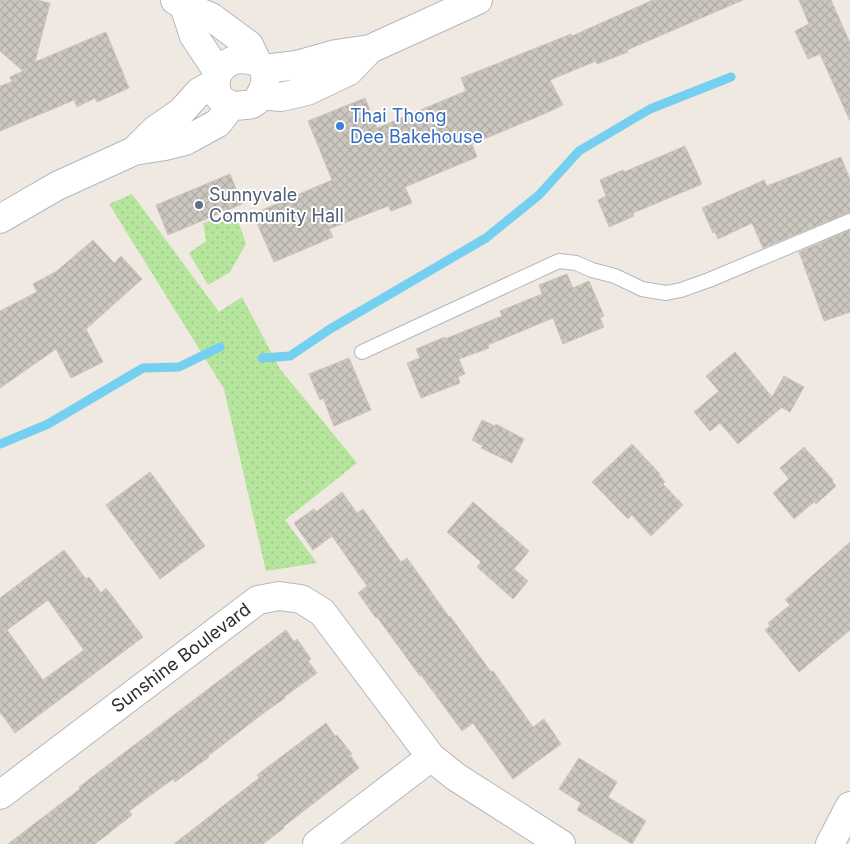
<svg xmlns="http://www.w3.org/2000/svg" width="850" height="844" font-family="Inter,sans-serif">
  <defs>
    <pattern id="park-dots" width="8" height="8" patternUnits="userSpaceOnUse" patternTransform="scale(1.25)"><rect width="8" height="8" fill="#b6e59e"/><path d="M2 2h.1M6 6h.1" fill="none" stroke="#9dc588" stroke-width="1.8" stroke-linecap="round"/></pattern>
    <pattern id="building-cross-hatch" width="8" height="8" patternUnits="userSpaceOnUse" patternTransform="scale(1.25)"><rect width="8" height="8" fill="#cbc7bf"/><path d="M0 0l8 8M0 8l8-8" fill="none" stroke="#afaba4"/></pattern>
  </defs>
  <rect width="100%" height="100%" fill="#efe9e1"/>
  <path fill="url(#park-dots)" d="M132 194 219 312 242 297 280 369 357 463 285 520 317 563 266 571 224 389 109 204Z
    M236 214 246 244 230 272 208 285 189 253 206 241 203 223Z"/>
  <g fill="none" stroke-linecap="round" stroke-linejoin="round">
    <path stroke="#75cff0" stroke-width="9" d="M262 358 290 356 330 329 486 238 539 195 579 151 650 109 731 77
      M0 444 48 424 143 368 179 367 220 347"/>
  </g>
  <path fill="url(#building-cross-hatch)" stroke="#cbc5ba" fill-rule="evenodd" d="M0 0H37L50 3 35 62 106 32 129 88 97 102 95 98 77 107 74 100 0 131V86L12 82 10 77 23 71 0 51Z
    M653 0H743L627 50 628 52 597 64 596 61 550 80 563 105 544 114 472 144 477 157 405 187 412 203 391 211 388 206 329 229 333 237 274 262 253 214 332 180 308 121 365 98 377 128 466 91 461 78 571 34 572 36Z
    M799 0H831L850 43V121L820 54 808 59 795 31 809 24Z
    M685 146 702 184 633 213 634 216 609 227 598 200 606 196 600 180 623 170 624 172Z
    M841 157 850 180V212L763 248 752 223 718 239 715 232 713 233 702 208 764 180 767 186Z
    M230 174 242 204 168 235 156 205Z
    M850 230V312L824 321 799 252Z
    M93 240 114 263 121 256 142 279 86 329 103 362 71 378 56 349 0 388V311L37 292 33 284 57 271Z
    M567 274 573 288 589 281 604 316 600 318 604 327 563 344 553 318 488 345 489 348 459 359 465 374 458 377 460 383 421 398 407 363 420 358 416 349 445 337V339L502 316 500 311 542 294 539 285Z
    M735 352 772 397 784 376 804 387 790 412 779 406 781 408 738 444 720 423 710 431 694 412 719 391 706 376Z
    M349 358 371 410 334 426 323 398 320 400 309 374Z
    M482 420 495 426 496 424 524 439 512 463 481 448 483 446 472 440Z
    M632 444 660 474 659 475 665 482 663 484 683 505 651 536 632 515 628 519 592 482Z
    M804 447 833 480 832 481 836 486 816 504 814 502 794 519 773 493 789 479 780 468Z
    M150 472 205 546 160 579 106 505Z
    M342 492 357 513 363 509 401 562 407 558 449 617 450 616 491 672 493 671 533 727 544 719 561 744 513 779 473 723 462 731 421 675 420 676 377 617 376 618 358 593 367 586 332 536 313 550 294 523 314 509 316 512Z
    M473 502 529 551 514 569 528 581 513 599 477 567 481 562 447 532Z
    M850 542V630L799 672 765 630 770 626 768 623 790 605 785 600Z
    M64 550 86 579 89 577 101 593 106 588 143 637 15 733 0 712V598ZM48 600 84 650 43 680 7 630Z
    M286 630 294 642 297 639 311 659 308 661 317 673 284 697 285 698 265 712 208 756 209 757 175 782 173 779 129 811 132 815 95 844H8L80 789 79 787Z
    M326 723 335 736 337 735 352 754 350 755 359 768 283 827 284 828 263 844H174L259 778 257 775Z
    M579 758 617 782 608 797 646 821 632 844 577 810 581 803 559 789Z"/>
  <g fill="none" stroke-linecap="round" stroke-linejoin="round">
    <g stroke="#b4b7c1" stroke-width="16">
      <path id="lane" d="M362 352 559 261 576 263 592 270 615 276 642 289 666 293 681 290 709 280 850 221"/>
    </g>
    <g stroke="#b4b7c1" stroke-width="30">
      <path id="street" d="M0 795 258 600 279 596 301 599 322 612 431 757 456 777 561 844
        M317 844 431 757"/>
    </g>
    <g stroke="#b4b7c1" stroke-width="30">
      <path id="secondary" d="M175 0 184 6 211 17 249 45 257 62
        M184 6 194 36 218 72
        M236 59C243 59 250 59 256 62 272 68 265 97 252 104 250 105 247 105 244 105 234 107 227 105 220 98 216 94 217 92 216 87 213 73 224 64 236 59Z
        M264 69 297 65 336 54 370 49 478 0
        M260 95 281 97 307 91 349 71 370 49
        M134 151 155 130 181 112 199 92 215 83
        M0 219 57 186 134 151 165 146 185 141 218 123 231 106
        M830 844 850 806"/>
    </g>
    <use href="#lane" stroke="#fff" stroke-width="14"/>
    <use href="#street" stroke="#fff" stroke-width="28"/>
    <use href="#secondary" stroke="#fff" stroke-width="28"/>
  </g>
  <circle fill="#3f7fe0" stroke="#fff" stroke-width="2" cx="340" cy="126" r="5"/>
  <circle fill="#5c6f8a" stroke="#fff" stroke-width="2" cx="199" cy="205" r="5"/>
  <g text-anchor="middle" stroke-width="4" stroke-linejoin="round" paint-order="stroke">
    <g font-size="18" fill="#366cbe" stroke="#fff" text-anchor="start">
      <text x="350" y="122">Thai Thong<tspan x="350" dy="21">Dee Bakehouse</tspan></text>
    </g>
    <g font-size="18" fill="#4e5e75" stroke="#fff" text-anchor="start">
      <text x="209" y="201">Sunnyvale<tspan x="209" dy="21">Community Hall</tspan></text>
    </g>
    <g font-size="18" fill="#2e2e2e" stroke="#fff">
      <text transform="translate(181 658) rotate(-37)" y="6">Sunshine Boulevard</text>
    </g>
  </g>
</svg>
